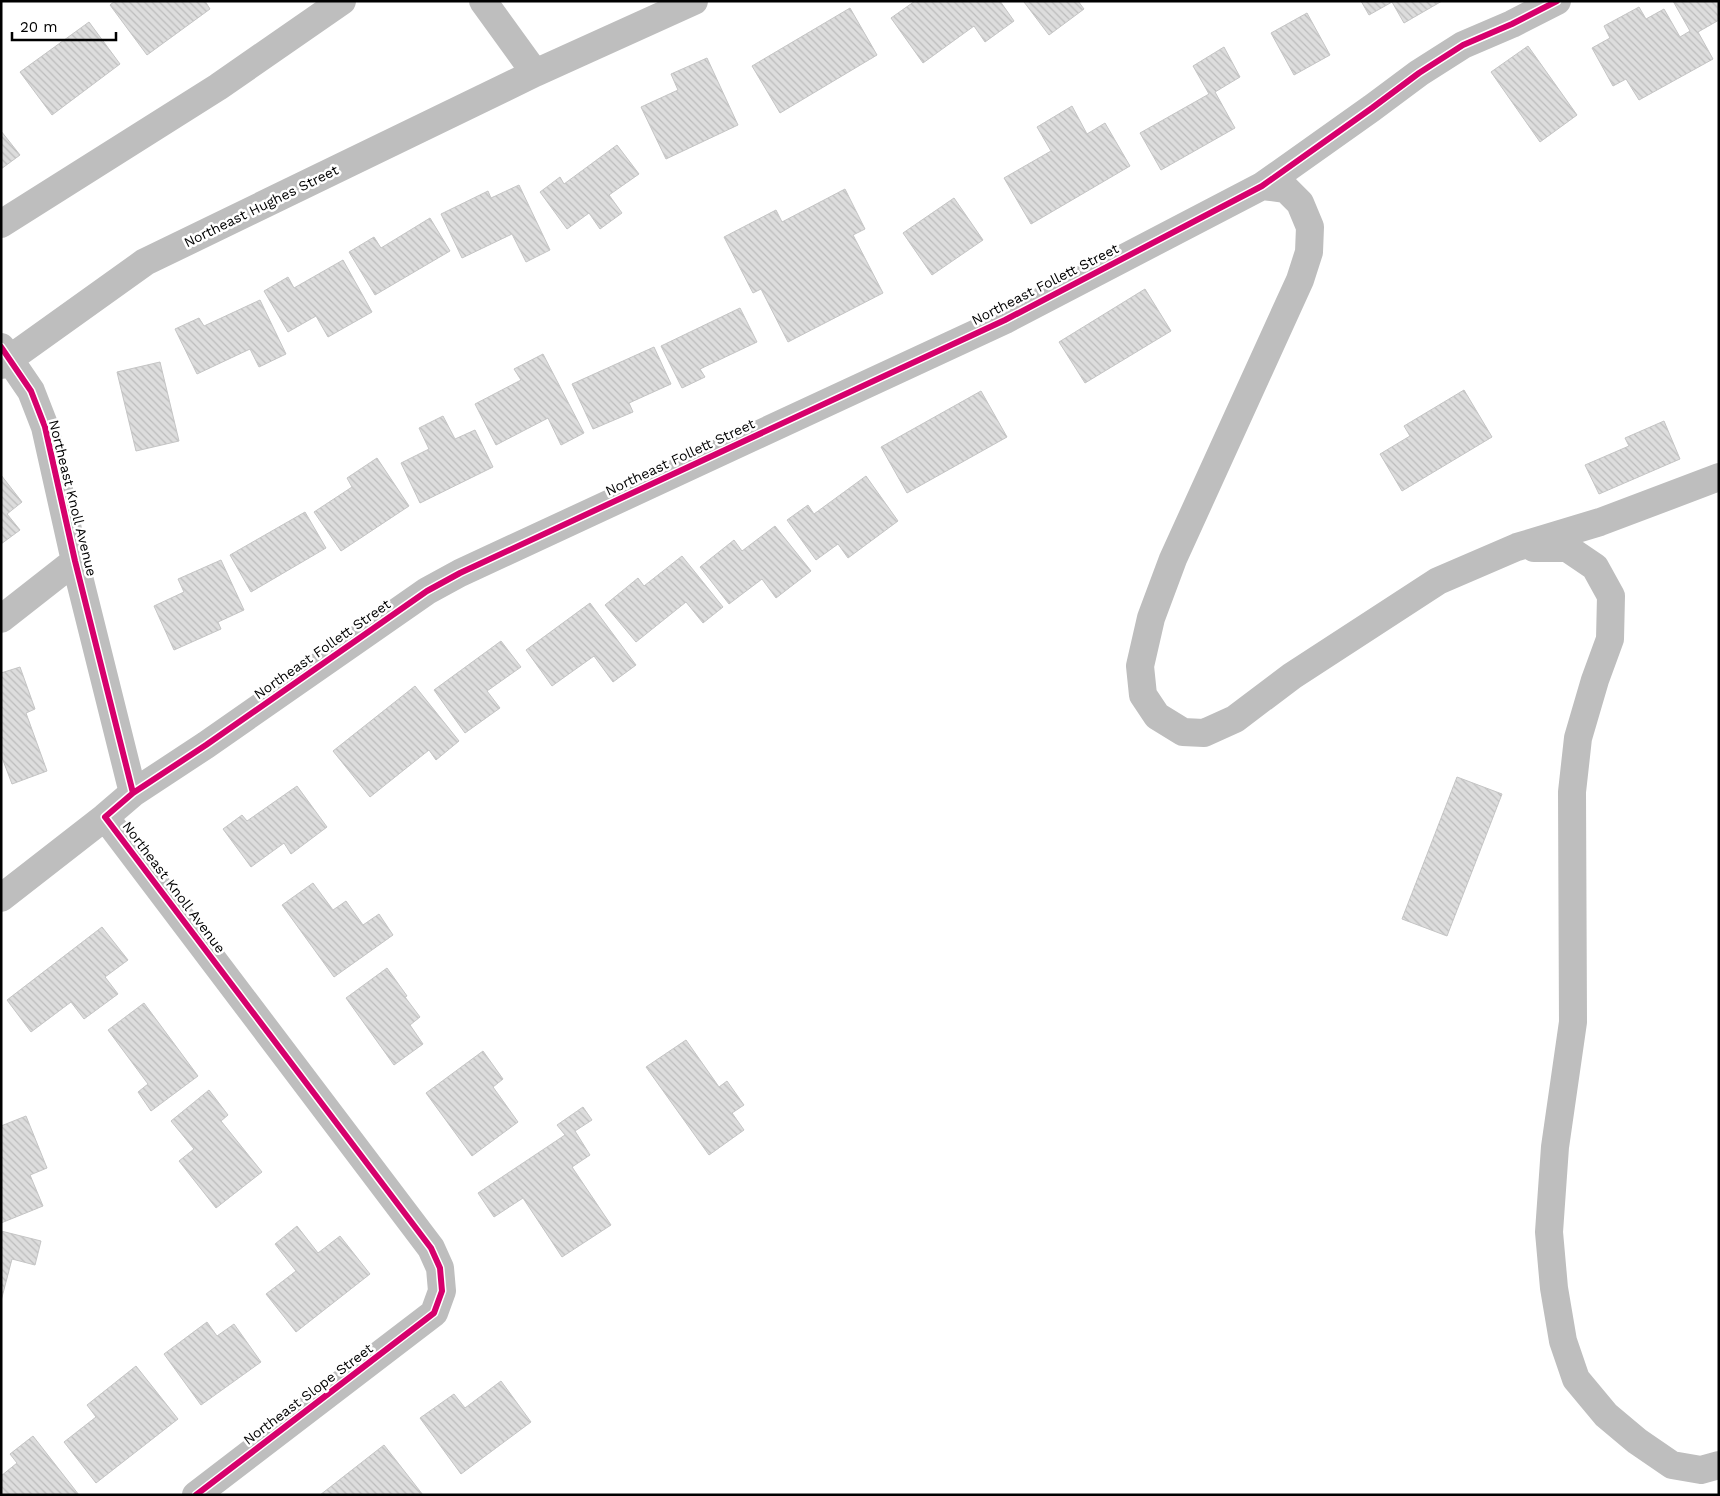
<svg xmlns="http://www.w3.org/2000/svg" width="1720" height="1496" font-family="'Work Sans',sans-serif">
  <defs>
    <pattern id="building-back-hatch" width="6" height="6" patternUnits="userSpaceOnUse" patternTransform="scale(1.25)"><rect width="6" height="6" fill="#ddd"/><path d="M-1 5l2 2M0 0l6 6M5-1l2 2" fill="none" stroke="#bcbcbc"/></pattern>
  </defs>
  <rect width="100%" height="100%" fill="#fff"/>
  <path fill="url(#building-back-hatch)" stroke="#c5c5c5" d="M115 1H205L210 9 147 55 110 5Z
    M915 1H1000L1014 21 985 42 974 26 923 63 891 18Z
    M1025 1H1078L1084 9 1049 35 1024 2Z
    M1361 1H1442L1404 23 1392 2 1369 15Z
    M1673 1H1719V20L1698 32 1713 59 1639 100 1626 79 1613 86 1592 48 1610 38 1604 26 1639 7 1646 19 1664 9 1680 37 1690 31Z
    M850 8 877 55 780 113 752 66Z
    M1307 13 1330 55 1294 75 1271 33Z
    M89 22 120 64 52 115 20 72Z
    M1528 46 1577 115 1540 142 1491 72Z
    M1224 47 1240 77 1215 92 1235 128 1161 170 1140 133 1209 94 1193 66Z
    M707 58 738 125 666 159 641 107 678 90 671 74Z
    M1072 106 1087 134 1105 123 1130 166 1031 224 1004 178 1051 151 1037 127Z
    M1 131 20 155 1 169Z
    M617 145 639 174 609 195 622 213 600 229 589 213 567 229 540 192 560 177 564 184Z
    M519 185 550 250 526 262 512 234 462 258 441 214 488 191 491 198Z
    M845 189 865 229 853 235 883 293 788 342 761 289 753 293 724 237 776 210 782 222Z
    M954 198 983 240 932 275 903 233Z
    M430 218 450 251 375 295 349 252 374 237 381 248Z
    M343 260 372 312 328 337 316 316 288 332 264 291 288 277 294 288Z
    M1145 289 1171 331 1085 383 1059 342Z
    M260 300 286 354 259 367 250 349 197 374 175 329 199 318 204 326Z
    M740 308 757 342 700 369 705 377 682 388 661 346Z
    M654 347 671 384 629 403 633 412 593 429 572 384Z
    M543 354 584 433 561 445 548 418 496 445 475 404 521 380 514 369Z
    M160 362 179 441 136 451 117 372Z
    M1464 390 1492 437 1402 491 1380 454 1410 436 1404 426Z
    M981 391 1007 437 907 493 881 447Z
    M443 416 455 439 475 430 493 467 420 503 401 463 429 449 419 428Z
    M1664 421 1680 459 1599 494 1585 465 1629 446 1625 438Z
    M377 458 409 506 341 551 314 512 352 487 347 478Z
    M1 475 22 502 7 514 20 530 1 544Z
    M866 476 898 521 848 558 838 544 816 560 787 520 808 505 814 514Z
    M305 512 326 548 251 592 230 555Z
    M775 526 811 571 776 598 762 579 729 604 700 567 734 540 742 551Z
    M682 556 723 607 703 623 686 602 636 642 605 605 638 578 644 586Z
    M221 560 244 610 218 622 221 629 174 650 154 606 184 592 178 579Z
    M590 603 636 665 613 682 594 656 552 686 526 650Z
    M501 641 521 667 487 691 500 708 465 733 434 690Z
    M20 667 35 709 26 713 47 771 12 784 1 755V673Z
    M415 686 459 741 436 760 429 750 370 797 333 751Z
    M1457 777 1502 794 1447 936 1402 919Z
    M297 786 327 827 291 854 284 843 251 867 223 829 242 815 247 821Z
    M313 883 333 910 346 901 363 925 379 914 393 935 334 977 282 905Z
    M102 927 128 960 105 977 118 994 84 1019 71 1002 31 1032 7 1000Z
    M387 968 407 996 405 997 420 1017 410 1025 423 1044 394 1065 346 998Z
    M144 1003 198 1076 151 1111 138 1092 148 1084 108 1030Z
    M686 1040 719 1087 727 1081 744 1105 732 1113 744 1130 709 1155 646 1067Z
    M483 1051 503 1079 493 1087 518 1122 472 1156 426 1093Z
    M209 1090 228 1115 221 1121 262 1172 216 1208 179 1161 194 1149 171 1121Z
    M583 1107 592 1120 575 1131 590 1155 572 1167 611 1225 562 1257 523 1198 494 1217 478 1193 565 1135 557 1125Z
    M26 1116 47 1168 30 1175 43 1206 1 1223V1126Z
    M297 1226 318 1253 340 1236 370 1274 296 1332 266 1294 296 1271 275 1244Z
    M1 1231 41 1241 35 1265 12 1259 1 1301Z
    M207 1322 217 1336 234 1324 261 1362 201 1405 164 1354Z
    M136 1366 178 1419 96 1483 64 1442 96 1417 87 1405Z
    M501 1381 531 1422 461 1474 420 1418 454 1394 465 1408Z
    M33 1436 79 1495H1V1476L17 1463 10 1454Z
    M384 1445 423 1495H320Z"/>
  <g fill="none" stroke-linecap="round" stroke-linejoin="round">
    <path stroke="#bebebe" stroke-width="28" d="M483 1 535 73
      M1262 186 1286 189 1300 203 1310 227 1309 252 1300 280 1173 559 1151 618 1140 666 1143 695 1157 716 1183 732 1204 733 1235 719 1292 676 1438 581 1517 547 1600 522 1719 477
      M1 224 218 87 342 1
      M1 347 31 391 45 427 75 561 133 793 105 817 431 1248 440 1268 442 1291 434 1313 196 1495
      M1 365 145 262 535 73 694 1
      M1534 548H1567L1595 567 1611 596 1610 639 1595 680 1578 738 1572 792 1573 1022 1555 1147 1549 1232 1554 1288 1563 1341 1576 1379 1606 1415 1637 1441 1672 1465 1701 1470 1719 1465
      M1 619 75 561
      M133 793 206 745 427 591 460 573 1005 320 1262 186 1372 108 1419 73 1463 45 1512 24 1557 1
      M1 898 105 817"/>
    <g stroke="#fff" stroke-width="9">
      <path id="cycleway" d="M1 347 31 391 45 427 75 561 133 793 105 817 431 1248 440 1268 442 1291 434 1313 196 1495
        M133 793 206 745 427 591 460 573 1005 320 1262 186 1372 108 1419 73 1463 45 1512 24 1557 1"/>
    </g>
    <use href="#cycleway" stroke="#d6006c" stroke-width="6"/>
  </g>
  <g text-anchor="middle" stroke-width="5" stroke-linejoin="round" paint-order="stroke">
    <g font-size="14" fill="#000" stroke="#fff">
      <text transform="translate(261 206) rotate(-26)" y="5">Northeast Hughes Street</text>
      <text transform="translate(1045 284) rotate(-27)" y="5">Northeast Follett Street</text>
      <text transform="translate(680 457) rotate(-25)" y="5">Northeast Follett Street</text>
      <text transform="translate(73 498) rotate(76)" y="5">Northeast Knoll Avenue</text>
      <text transform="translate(322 649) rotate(-35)" y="5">Northeast Follett Street</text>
      <text transform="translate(174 887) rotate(53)" y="5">Northeast Knoll Avenue</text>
      <text transform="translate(308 1394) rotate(-37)" y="5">Northeast Slope Street</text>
    </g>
  </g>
  <rect width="1720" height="1496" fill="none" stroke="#000000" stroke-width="5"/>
  <path d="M12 32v8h104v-8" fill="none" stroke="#000000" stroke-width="2.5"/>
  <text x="20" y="32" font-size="15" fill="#000000" stroke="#ffffff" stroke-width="4" paint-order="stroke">20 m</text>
</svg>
